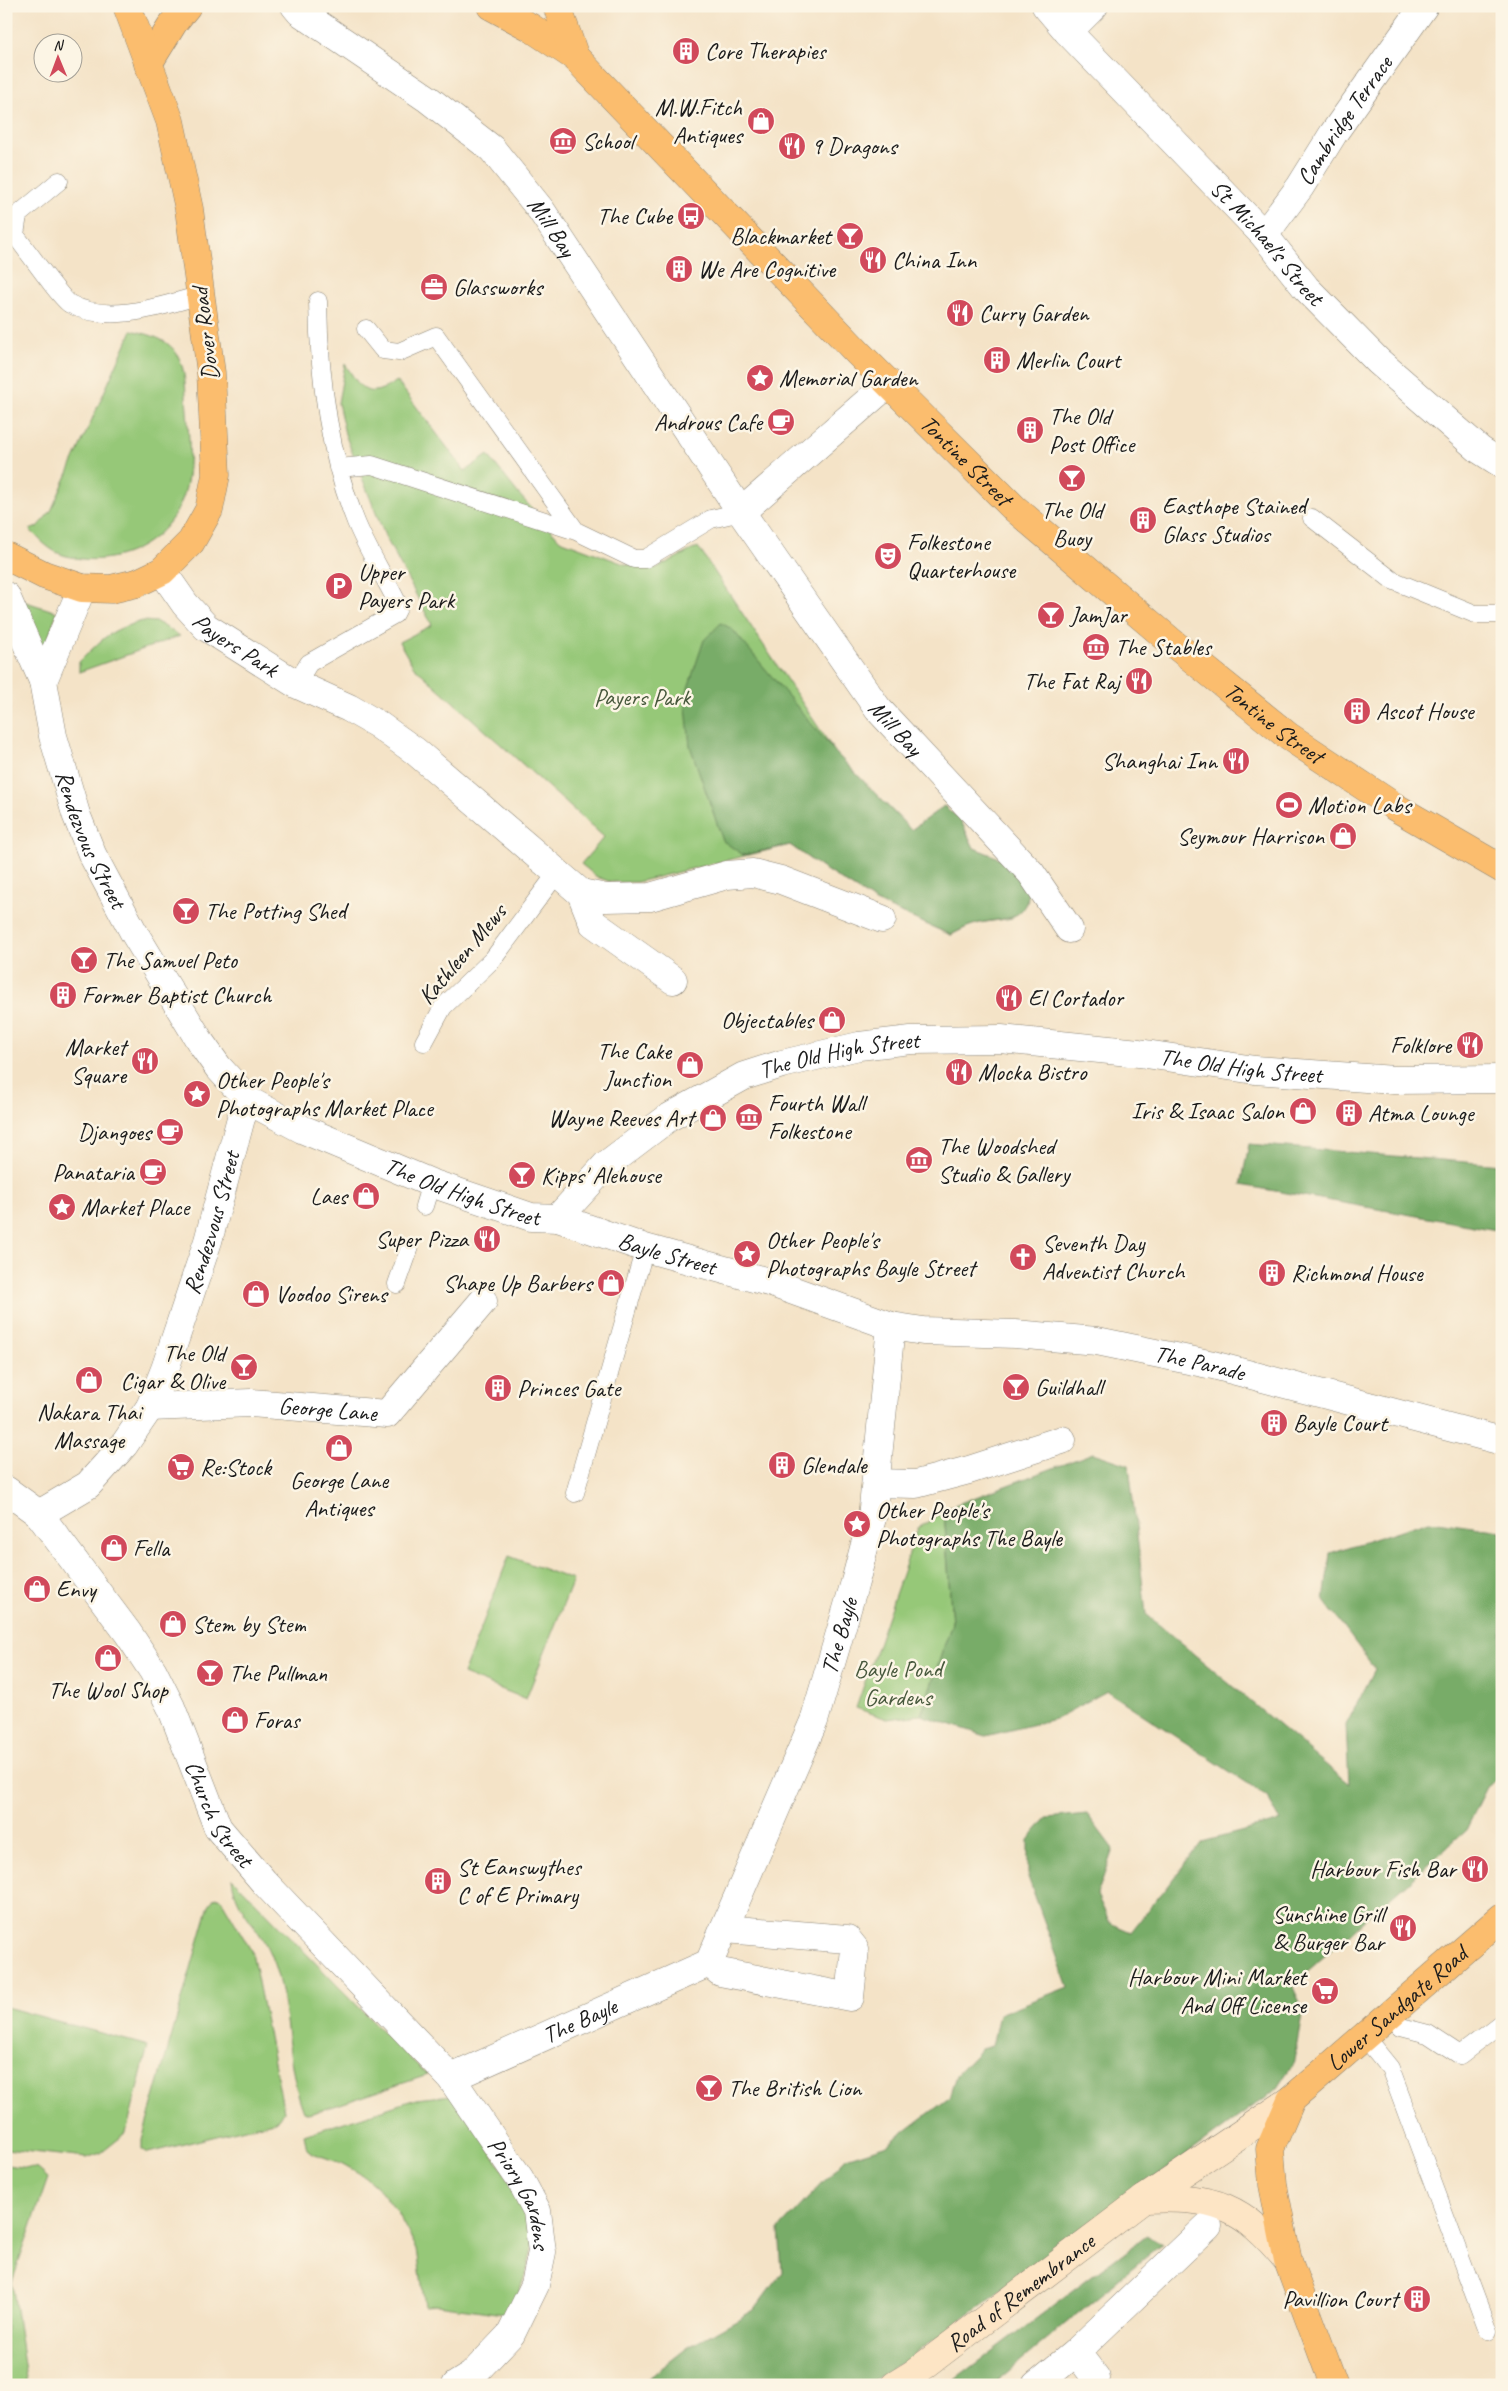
<svg xmlns="http://www.w3.org/2000/svg" width="1508" height="2391" font-family="Caveat,sans-serif">
  <rect width="100%" height="100%" fill="#fcf5e5"/>
  <filter id="ink" filterUnits="userSpaceOnUse"><feTurbulence type="fractalNoise" baseFrequency=".02" numOctaves="2"/><feDisplacementMap in="SourceGraphic" scale="10" xChannelSelector="R" yChannelSelector="G"/><feConvolveMatrix kernelMatrix="1 2 1 2 8 2 1 2 1" color-interpolation-filters="sRGB"/></filter>
  <filter id="wash" filterUnits="userSpaceOnUse"><feTurbulence type="fractalNoise" baseFrequency=".0096" numOctaves="4" result="noise"/><feDisplacementMap in="SourceGraphic" scale="20" xChannelSelector="R" yChannelSelector="G"/><feGaussianBlur stdDeviation="1.12" result="paint"/><feColorMatrix in="noise" values="0 0 0 0 0 0 0 0 0 0 0 0 0 0 0 0 0 1.4 0 .05"/><feComposite in="paint" operator="in"/></filter>
  <g filter="url(#wash)">
    <rect width="100%" height="100%" fill="#f4e3c7"/>
    <path fill="#96c878" stroke="#59724a" d="M132 330C149 335 167 338 177 354 187 371 185 392 187 410 189 440 193 472 182 500 163 547 110 570 63 555 50 551 40 540 30 530L37 527 51 511Z
      M345 364C362 390 366 401 397 381L465 471 488 455 517 492 560 540 624 564 656 568 698 547 835 752 911 830 944 806 960 819 974 848 1014 864 1028 901 1013 918 973 924 951 935 876 902 821 867 790 845 637 882H611L597 877 581 864 604 837 413 666 399 642 432 625 385 536 345 434 338 403Z
      M20 600 57 612 43 655Z
      M143 621 157 622 180 636 79 672V662C104 638 108 630 143 621Z
      M944 1512 952 1623 921 1715 887 1719 856 1708 918 1528Z
      M509 1556 573 1580 526 1699 463 1674Z
      M232 1878 392 2041 428 2075 316 2112 308 2114 304 2112C283 2059 292 1997 266 1945 253 1920 235 1908 232 1878Z
      M215 1897 221 1899 252 1952 284 2112 279 2119 273 2122 148 2153 142 2149V2140L209 1905Z
      M6 2007 148 2046 126 2133 101 2153 86 2158 6 2149Z
      M452 2095C476 2131 539 2210 531 2253 527 2274 517 2295 511 2315L437 2305 425 2306 417 2249 397 2212 381 2191 364 2176 341 2163 312 2153 307 2149 304 2135 416 2099Z
      M6 2165 38 2169 48 2178 12 2282 27 2385H6Z"/>
    <path fill="#78ac68" stroke="#4a6442" d="M721 623 732 629 835 752 911 830 944 806 960 819 974 848 1014 864 1030 885C1026 927 1003 915 973 925 966 927 958 931 951 935L876 902 821 867 790 845 743 855 723 841 690 746 685 697 704 640Z
      M1249 1144 1502 1165V1231L1241 1185Z
      M1093 1453 1129 1465 1146 1614 1349 1784 1346 1725 1375 1669 1324 1601 1330 1553 1429 1521 1502 1531V1776L1487 1787 1466 1830 1292 1985 1303 2009 1293 2065 1278 2088 904 2362 866 2385H640L687 2348 754 2310 782 2272 779 2229 846 2158 887 2145 949 2098 956 2075 981 2049 992 2046 999 2014 1068 1987 1028 1877V1840L1047 1818 1087 1814 1113 1849 1097 1895 1110 1923 1131 1932 1202 1842 1281 1821 1267 1796 1107 1691 1055 1719 986 1736 921 1715 952 1623 944 1509Z
      M1147 2235 1162 2243 992 2385H948Z"/>
  </g>
  <g filter="url(#ink)">
    <g fill="none" stroke-linecap="round" stroke-linejoin="round">
      <g stroke="#888072" stroke-width="19">
        <path id="lane" d="M59 181 18 215 15 235C25 247 60 298 70 304 109 325 162 306 201 295
          M366 329 383 350 399 352 436 336 576 531
          M338 468 372 465 576 531 634 559H645L711 519 741 512
          M1312 518 1392 580 1475 614H1502
          M296 684 309 663 395 614 398 608 396 600C383 574 367 549 356 522 328 452 319 376 318 301
          M424 1042 443 1007 493 959 557 873
          M424 1206 431 1183
          M397 1284 409 1250
          M575 1493 645 1248
          M1390 2015 1401 2027 1428 2034 1460 2055 1502 2023
          M1364 2036 1390 2068 1488 2331"/>
      </g>
      <g stroke="#888072" stroke-width="29">
        <g id="street">
          <path id="s1" d="M295 6 300 12 428 99 492 149 541 210 741 512 878 709 1031 873 1069 929"/>
          <path id="s2" d="M1046 6 1068 32 1264 235 1306 288 1378 361 1480 450 1502 464"/>
          <path d="M1068 32 1094 6"/>
          <path id="s3" d="M1264 235 1300 187 1333 134 1424 6"/>
          <path d="M741 512 889 383"/>
          <path id="s4" d="M162 571 185 604 206 627 296 684 349 708 377 724 415 751 581 893 593 923 673 980"/>
          <path id="s5" d="M6 596 43 681 53 736 76 814 92 854 133 931 201 1043 218 1067 249 1101 302 1129 431 1183 531 1217 558 1218 645 1248 772 1283 891 1326 923 1331 1015 1334 1097 1341 1213 1365 1502 1441"/>
          <path d="M43 681 82 588"/>
          <path d="M581 893 606 898 650 897 727 875 753 873 781 880 882 919"/>
          <path id="s6" d="M558 1218 606 1165 668 1118 744 1076 782 1064 859 1046 911 1040 1001 1039 1139 1053 1255 1070 1394 1080 1502 1079"/>
          <path id="s7" d="M150 1407 251 1403 387 1414 483 1301"/>
          <path d="M876 1483 916 1484 969 1470 1062 1440"/>
          <path id="s8" d="M6 1490 39 1514 88 1485 124 1445 150 1407 165 1369 208 1241 241 1118 249 1101"/>
          <path id="s9" d="M39 1514 128 1633 153 1671 171 1707 218 1828 264 1882 451 2078 520 2179 537 2211 542 2252 535 2285 511 2334 472 2375 456 2385"/>
          <path d="M709 1963 720 1972 850 1997 855 1949 847 1939 725 1929"/>
          <path id="s10" d="M451 2078 709 1963 814 1721 855 1582 872 1518 891 1326"/>
          <path d="M1076 2352 1096 2378"/>
          <path d="M1036 2385 1076 2352 1208 2226"/>
        </g>
      </g>
      <g stroke="#888072" stroke-width="29">
        <g id="secondary">
          <path d="M1144 2199C1215 2196 1242 2205 1288 2261"/>
          <path id="s11" d="M895 2385 913 2374 1144 2199 1291 2100"/>
        </g>
      </g>
      <g stroke="#888072" stroke-width="29">
        <g id="primary">
          <path d="M491 6 530 27 575 57"/>
          <path id="s12" d="M557 6 575 57 858 353 1014 508 1174 644 1288 736 1395 807 1502 869"/>
          <path d="M148 64 174 22 187 6"/>
          <path d="M6 556 44 575 82 588 111 589 137 583 162 571 191 542 209 510 216 475 211 373 189 209 170 121 127 6"/>
          <path id="s13" d="M1334 2385 1288 2261 1273 2185 1270 2149 1291 2100 1502 1917"/>
        </g>
      </g>
      <use href="#lane" stroke="#fff" stroke-width="18"/>
      <use href="#street" stroke="#fff" stroke-width="28"/>
      <use href="#secondary" stroke="#fde5c5" stroke-width="28"/>
      <use href="#primary" stroke="#fbbd6e" stroke-width="28"/>
    </g>
  </g>
  <defs>
    <g id="building-disc" transform="scale(1.4375)"><circle r="9.5" fill="#d1495b" stroke="#fcf5e5"/><path d="M-4-6H4V6H1V3H-1V6H-4ZM-2.5-4.3h1.7v1.8h-1.7ZM.8-4.3h1.7v1.8H.8ZM-2.5-1h1.7V.8h-1.7ZM.8-1h1.7V.8H.8Z" fill="#fff"/></g>
    <g id="shop-disc" transform="scale(1.4375)"><circle r="9.5" fill="#d1495b" stroke="#fcf5e5"/><path d="M-5-2.5h2.3a2.7 3.5 0 0 1 5.4 0H5L5.5 6h-11ZM-1.5-2.5h3a1.5 2.3 0 0 0-3 0Z" fill="#fff"/></g>
    <g id="museum-disc" transform="scale(1.4375)"><circle r="9.5" fill="#d1495b" stroke="#fcf5e5"/><path d="M0-6L6-3V-2H-6V-3ZM-5-1h2V3h-2ZM-1-1h2V3h-2ZM3-1h2V3H3ZM-6 4H6V6H-6Z" fill="#fff"/></g>
    <g id="restaurant-disc" transform="scale(1.4375)"><circle r="9.5" fill="#d1495b" stroke="#fcf5e5"/><path d="M-5-6h1v4h1v-4h1v4h1v-4h1v5L-1.5 .5V6h-2V.5L-5-1ZM5-6V6H3V1.5H1.5Q1.5-4 5-6Z" fill="#fff"/></g>
    <g id="bus-disc" transform="scale(1.4375)"><circle r="9.5" fill="#d1495b" stroke="#fcf5e5"/><path d="M-5-6H5V4H4V6H2V4H-2V6H-4V4H-5ZM-3.5-4V0h7V-4ZM-3.5 1.2v1.5H-2V1.2ZM2 1.2v1.5H3.5V1.2Z" fill="#fff"/></g>
    <g id="bar-disc" transform="scale(1.4375)"><circle r="9.5" fill="#d1495b" stroke="#fcf5e5"/><path d="M-6-5H6L.8 .8V4.5H3.5V6h-7V4.5H-.8V.8Z" fill="#fff"/></g>
    <g id="office-disc" transform="scale(1.4375)"><circle r="9.5" fill="#d1495b" stroke="#fcf5e5"/><path d="M-6-3h4V-5.5h4V-3h4V5H-6ZM-1-4.5V-3h2v-1.5ZM-6 0V1H6V0Z" fill="#fff"/></g>
    <g id="sight-disc" transform="scale(1.4375)"><circle r="9.5" fill="#d1495b" stroke="#fcf5e5"/><path d="M0-6L1.8-2.2L6-1.7L2.9 1.2L3.7 5.4L0 3.3L-3.7 5.4L-2.9 1.2L-6-1.7L-1.8-2.2Z" fill="#fff"/></g>
    <g id="cafe-disc" transform="scale(1.4375)"><circle r="9.5" fill="#d1495b" stroke="#fcf5e5"/><path d="M-5.5-4.5H6V0H3Q3 3.5 0 3.5H-2.5Q-5.5 3.5-5.5 0ZM3-3.2v2h1.7v-2ZM-6 4.5H4V6H-6Z" fill="#fff"/></g>
    <g id="theatre-disc" transform="scale(1.4375)"><circle r="9.5" fill="#d1495b" stroke="#fcf5e5"/><path d="M-5-5.5Q0-4 5-5.5V0Q5 5 0 6Q-5 5-5 0ZM-3.3-2.5H-1v1.5H-3.3ZM1-2.5H3.3v1.5H1ZM-2.8 1Q0 5.5 2.8 1Z" fill="#fff"/></g>
    <g id="parking-disc" transform="scale(1.4375)"><circle r="9.5" fill="#d1495b" stroke="#fcf5e5"/><path d="M-3.5-5.5H1a3.5 3.5 0 0 1 0 7H-1V5.5H-3.5ZM-1-3.4V-.6H.8a1.4 1.4 0 0 0 0-2.8Z" fill="#fff"/></g>
    <g id="stadium-disc" transform="scale(1.4375)"><circle r="9.5" fill="#d1495b" stroke="#fcf5e5"/><path d="M0-5a6.5 5 0 1 0 0 10a6.5 5 0 1 0 0-10ZM-3.5-1.8h7v3.6h-7Z" fill="#fff"/></g>
    <g id="church-disc" transform="scale(1.4375)"><circle r="9.5" fill="#d1495b" stroke="#fcf5e5"/><path d="M-1.2-6h2.4v3.5h3.3v2.4h-3.3V6h-2.4V-.1h-3.3v-2.4h3.3Z" fill="#fff"/></g>
    <g id="supermarket-disc" transform="scale(1.4375)"><circle r="9.5" fill="#d1495b" stroke="#fcf5e5"/><path d="M-6-5.5h2.5l.6 2H6L4.5 2H-2.5L-4.4-4H-6ZM-1.5 3.2a1.3 1.3 0 1 0 .1 0ZM3 3.2a1.3 1.3 0 1 0 .1 0Z" fill="#fff"/></g>
  </defs>
  <g fill-rule="evenodd">
    <use href="#building-disc" x="686" y="51"/>
    <use href="#shop-disc" x="761" y="121"/>
    <use href="#museum-disc" x="563" y="141"/>
    <use href="#restaurant-disc" x="792" y="146"/>
    <use href="#bus-disc" x="691" y="216"/>
    <use href="#bar-disc" x="850" y="236"/>
    <use href="#restaurant-disc" x="873" y="260"/>
    <use href="#building-disc" x="679" y="269"/>
    <use href="#office-disc" x="434" y="287"/>
    <use href="#restaurant-disc" x="960" y="313"/>
    <use href="#building-disc" x="997" y="360"/>
    <use href="#sight-disc" x="760" y="378"/>
    <use href="#cafe-disc" x="781" y="422"/>
    <use href="#building-disc" x="1030" y="430"/>
    <use href="#bar-disc" x="1072" y="478"/>
    <use href="#building-disc" x="1143" y="520"/>
    <use href="#theatre-disc" x="888" y="556"/>
    <use href="#parking-disc" x="339" y="586"/>
    <use href="#bar-disc" x="1051" y="615"/>
    <use href="#museum-disc" x="1096" y="647"/>
    <use href="#restaurant-disc" x="1139" y="681"/>
    <use href="#building-disc" x="1357" y="711"/>
    <use href="#restaurant-disc" x="1236" y="761"/>
    <use href="#stadium-disc" x="1289" y="805"/>
    <use href="#shop-disc" x="1343" y="836"/>
    <use href="#bar-disc" x="186" y="911"/>
    <use href="#bar-disc" x="84" y="960"/>
    <use href="#building-disc" x="63" y="995"/>
    <use href="#restaurant-disc" x="1009" y="998"/>
    <use href="#shop-disc" x="832" y="1020"/>
    <use href="#restaurant-disc" x="1470" y="1045"/>
    <use href="#restaurant-disc" x="145" y="1061"/>
    <use href="#shop-disc" x="690" y="1065"/>
    <use href="#restaurant-disc" x="959" y="1072"/>
    <use href="#sight-disc" x="197" y="1094"/>
    <use href="#shop-disc" x="1303" y="1111"/>
    <use href="#building-disc" x="1349" y="1113"/>
    <use href="#museum-disc" x="749" y="1117"/>
    <use href="#shop-disc" x="713" y="1118"/>
    <use href="#cafe-disc" x="170" y="1132"/>
    <use href="#museum-disc" x="919" y="1160"/>
    <use href="#cafe-disc" x="153" y="1172"/>
    <use href="#bar-disc" x="522" y="1175"/>
    <use href="#shop-disc" x="366" y="1196"/>
    <use href="#sight-disc" x="62" y="1207"/>
    <use href="#restaurant-disc" x="487" y="1239"/>
    <use href="#sight-disc" x="747" y="1254"/>
    <use href="#church-disc" x="1023" y="1257"/>
    <use href="#building-disc" x="1272" y="1273"/>
    <use href="#shop-disc" x="611" y="1283"/>
    <use href="#shop-disc" x="256" y="1294"/>
    <use href="#bar-disc" x="244" y="1367"/>
    <use href="#shop-disc" x="89" y="1380"/>
    <use href="#bar-disc" x="1016" y="1387"/>
    <use href="#building-disc" x="498" y="1388"/>
    <use href="#building-disc" x="1274" y="1423"/>
    <use href="#shop-disc" x="339" y="1448"/>
    <use href="#building-disc" x="782" y="1465"/>
    <use href="#supermarket-disc" x="181" y="1467"/>
    <use href="#sight-disc" x="857" y="1524"/>
    <use href="#shop-disc" x="114" y="1548"/>
    <use href="#shop-disc" x="37" y="1589"/>
    <use href="#shop-disc" x="173" y="1624"/>
    <use href="#shop-disc" x="108" y="1658"/>
    <use href="#bar-disc" x="210" y="1673"/>
    <use href="#shop-disc" x="235" y="1720"/>
    <use href="#restaurant-disc" x="1475" y="1869"/>
    <use href="#building-disc" x="438" y="1881"/>
    <use href="#restaurant-disc" x="1403" y="1928"/>
    <use href="#supermarket-disc" x="1325" y="1991"/>
    <use href="#bar-disc" x="709" y="2088"/>
    <use href="#building-disc" x="1417" y="2299"/>
  </g>
  <g text-anchor="middle" stroke-width="5" stroke-linejoin="round" paint-order="stroke">
    <g font-size="24" fill="#1c1c1c" stroke="#fcf5e5" text-anchor="start">
      <text x="705" y="59">Core Therapies</text>
      <text x="742" y="115" text-anchor="end">M.W.Fitch<tspan x="742" dy="28">Antiques</tspan></text>
      <text x="582" y="149">School</text>
      <text x="811" y="154">9 Dragons</text>
      <text x="672" y="224" text-anchor="end">The Cube</text>
      <text x="831" y="244" text-anchor="end">Blackmarket</text>
      <text x="892" y="268">China Inn</text>
      <text x="698" y="277">We Are Cognitive</text>
      <text x="453" y="295">Glassworks</text>
      <text x="979" y="321">Curry Garden</text>
      <text x="1016" y="368">Merlin Court</text>
      <text x="779" y="386">Memorial Garden</text>
      <text x="1049" y="424">The Old<tspan x="1049" dy="28">Post Office</tspan></text>
      <text x="762" y="430" text-anchor="end">Androus Cafe</text>
      <text x="1162" y="514">Easthope Stained<tspan x="1162" dy="28">Glass Studios</tspan></text>
      <text x="1072" y="518" text-anchor="middle">The Old<tspan x="1072" dy="28">Buoy</tspan></text>
      <text x="907" y="550">Folkestone<tspan x="907" dy="28">Quarterhouse</tspan></text>
      <text x="358" y="580">Upper<tspan x="358" dy="28">Payers Park</tspan></text>
      <text x="1070" y="623">JamJar</text>
      <text x="1115" y="655">The Stables</text>
      <text x="1120" y="689" text-anchor="end">The Fat Raj</text>
      <text x="1376" y="719">Ascot House</text>
      <text x="1217" y="769" text-anchor="end">Shanghai Inn</text>
      <text x="1308" y="813">Motion Labs</text>
      <text x="1324" y="844" text-anchor="end">Seymour Harrison</text>
      <text x="205" y="919">The Potting Shed</text>
      <text x="103" y="968">The Samuel Peto</text>
      <text x="82" y="1003">Former Baptist Church</text>
      <text x="1028" y="1006">El Cortador</text>
      <text x="813" y="1028" text-anchor="end">Objectables</text>
      <text x="1451" y="1053" text-anchor="end">Folklore</text>
      <text x="126" y="1055" text-anchor="end">Market<tspan x="126" dy="28">Square</tspan></text>
      <text x="671" y="1059" text-anchor="end">The Cake<tspan x="671" dy="28">Junction</tspan></text>
      <text x="978" y="1080">Mocka Bistro</text>
      <text x="216" y="1088">Other People's<tspan x="216" dy="28">Photographs Market Place</tspan></text>
      <text x="768" y="1111">Fourth Wall<tspan x="768" dy="28">Folkestone</tspan></text>
      <text x="1284" y="1119" text-anchor="end">Iris &amp; Isaac Salon</text>
      <text x="1368" y="1121">Atma Lounge</text>
      <text x="694" y="1126" text-anchor="end">Wayne Reeves Art</text>
      <text x="151" y="1140" text-anchor="end">Djangoes</text>
      <text x="938" y="1154">The Woodshed<tspan x="938" dy="28">Studio &amp; Gallery</tspan></text>
      <text x="134" y="1180" text-anchor="end">Panataria</text>
      <text x="541" y="1183">Kipps' Alehouse</text>
      <text x="347" y="1204" text-anchor="end">Laes</text>
      <text x="81" y="1215">Market Place</text>
      <text x="468" y="1247" text-anchor="end">Super Pizza</text>
      <text x="766" y="1248">Other People's<tspan x="766" dy="28">Photographs Bayle Street</tspan></text>
      <text x="1042" y="1251">Seventh Day<tspan x="1042" dy="28">Adventist Church</tspan></text>
      <text x="1291" y="1281">Richmond House</text>
      <text x="592" y="1291" text-anchor="end">Shape Up Barbers</text>
      <text x="275" y="1302">Voodoo Sirens</text>
      <text x="225" y="1361" text-anchor="end">The Old<tspan x="225" dy="28">Cigar &amp; Olive</tspan></text>
      <text x="1035" y="1395">Guildhall</text>
      <text x="517" y="1396">Princes Gate</text>
      <text x="89" y="1420" text-anchor="middle">Nakara Thai<tspan x="89" dy="28">Massage</tspan></text>
      <text x="1293" y="1431">Bayle Court</text>
      <text x="801" y="1473">Glendale</text>
      <text x="200" y="1475">Re:Stock</text>
      <text x="339" y="1488" text-anchor="middle">George Lane<tspan x="339" dy="28">Antiques</tspan></text>
      <text x="876" y="1518">Other People's<tspan x="876" dy="28">Photographs The Bayle</tspan></text>
      <text x="133" y="1556">Fella</text>
      <text x="56" y="1597">Envy</text>
      <text x="192" y="1632">Stem by Stem</text>
      <text x="229" y="1681">The Pullman</text>
      <text x="108" y="1698" text-anchor="middle">The Wool Shop</text>
      <text x="254" y="1728">Foras</text>
      <text x="457" y="1875">St Eanswythes<tspan x="457" dy="28">C of E Primary</tspan></text>
      <text x="1456" y="1877" text-anchor="end">Harbour Fish Bar</text>
      <text x="1384" y="1922" text-anchor="end">Sunshine Grill<tspan x="1384" dy="28">&amp; Burger Bar</tspan></text>
      <text x="1306" y="1985" text-anchor="end">Harbour Mini Market<tspan x="1306" dy="28">And Off License</tspan></text>
      <text x="728" y="2096">The British Lion</text>
      <text x="1398" y="2307" text-anchor="end">Pavillion Court</text>
    </g>
    <g font-size="24" fill="#1c1c1c" stroke="#fcf5e5">
      <text dy="8" stroke="none"><textPath href="#s3" startOffset="140">Cambridge Terrace</textPath></text>
      <text dy="8" stroke="none"><textPath href="#s1" startOffset="342">Mill Bay</textPath></text>
      <text dy="8" stroke="none"><textPath href="#s2" startOffset="324">St Michael's Street</textPath></text>
      <text transform="translate(205 334) rotate(-97)" y="8">Dover Road</text>
      <text dy="8" stroke="none"><textPath href="#s12" startOffset="616">Tontine Street</textPath></text>
      <text dy="8" stroke="none"><textPath href="#s4" startOffset="106">Payers Park</textPath></text>
      <text dy="8" stroke="none"><textPath href="#s12" startOffset="1021">Tontine Street</textPath></text>
      <text dy="8" stroke="none"><textPath href="#s1" startOffset="950">Mill Bay</textPath></text>
      <text dy="8" stroke="none"><textPath href="#s5" startOffset="259">Rendezvous Street</textPath></text>
      <text transform="translate(462 954) rotate(-50)" y="8">Kathleen Mews</text>
      <text dy="8" stroke="none"><textPath href="#s6" startOffset="334">The Old High Street</textPath></text>
      <text dy="8" stroke="none"><textPath href="#s6" startOffset="739">The Old High Street</textPath></text>
      <text dy="8" stroke="none"><textPath href="#s5" startOffset="799">The Old High Street</textPath></text>
      <text dy="8" stroke="none"><textPath href="#s8" startOffset="392">Rendezvous Street</textPath></text>
      <text dy="8" stroke="none"><textPath href="#s5" startOffset="1014">Bayle Street</textPath></text>
      <text dy="8" stroke="none"><textPath href="#s5" startOffset="1561">The Parade</textPath></text>
      <text dy="8" stroke="none"><textPath href="#s7" startOffset="178">George Lane</textPath></text>
      <text dy="8" stroke="none"><textPath href="#s10" startOffset="635">The Bayle</textPath></text>
      <text dy="8" stroke="none"><textPath href="#s9" startOffset="352">Church Street</textPath></text>
      <text dy="8" stroke="none"><textPath href="#s13" startOffset="439">Lower Sandgate Road</textPath></text>
      <text dy="8" stroke="none"><textPath href="#s10" startOffset="141">The Bayle</textPath></text>
      <text dy="8" stroke="none"><textPath href="#s9" startOffset="842">Priory Gardens</textPath></text>
      <text dy="8" stroke="none"><textPath href="#s11" startOffset="156">Road of Remembrance</textPath></text>
    </g>
    <g font-size="24" fill="#47583c" stroke="#fcf5e5">
      <text x="642" y="705">Payers Park</text>
      <text x="898" y="1677">Bayle Pond<tspan x="898" dy="28">Gardens</tspan></text>
    </g>
  </g>
  <rect width="1508" height="2391" fill="none" stroke="#fcf5e5" stroke-width="25"/>
  <g transform="translate(58 58) rotate(359)"><circle r="24" fill="#fcf5e5" stroke="#a29e95"/>
  <path d="M0-4L9 19L0 12L-9 19Z" fill="#d1495b"/>
  <text y="-8" font-size="14" font-weight="bold" text-anchor="middle" fill="#1c1c1c">N</text>
  </g>
</svg>
